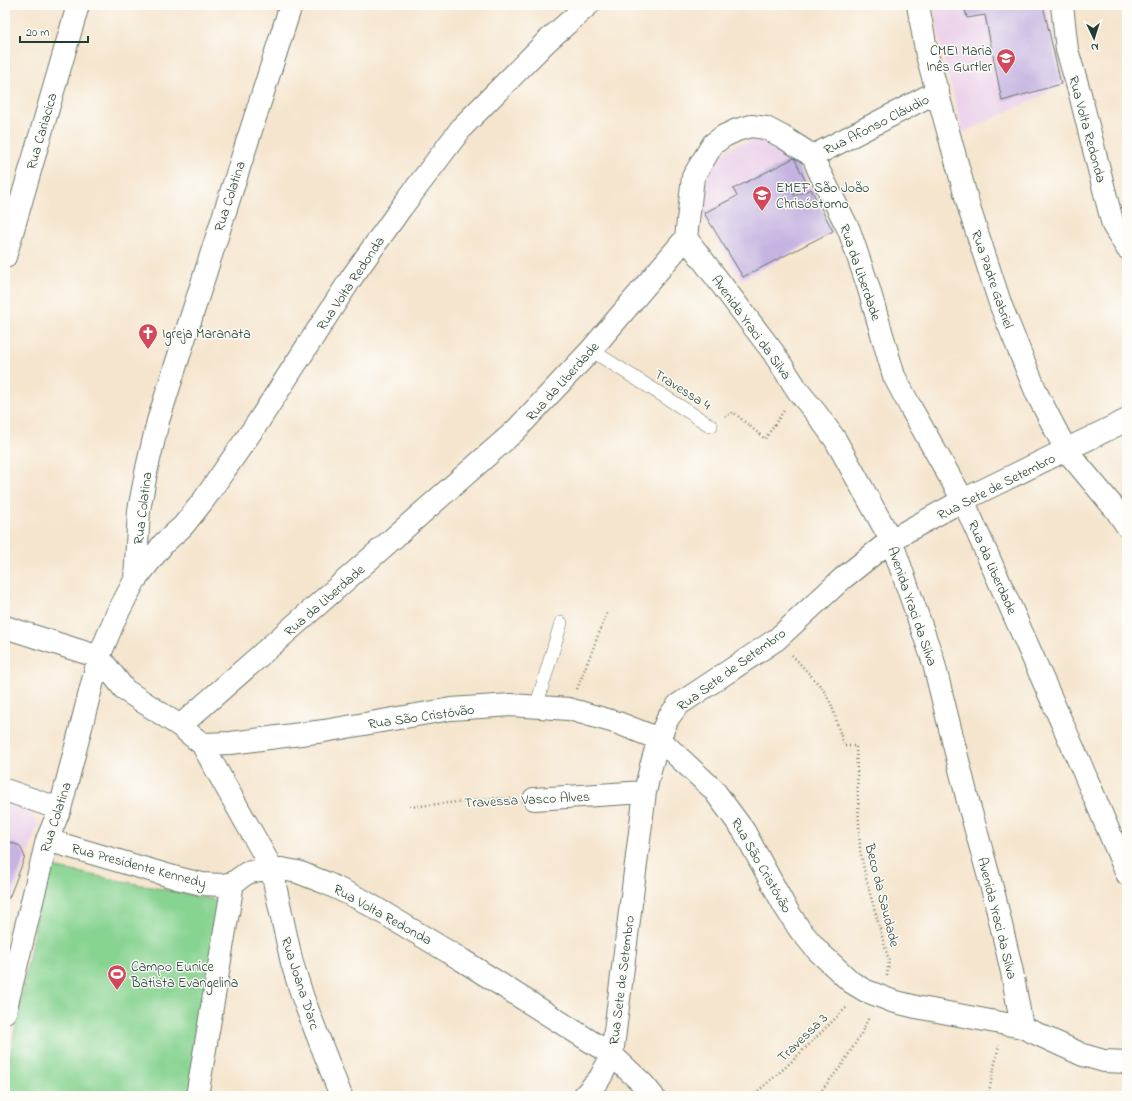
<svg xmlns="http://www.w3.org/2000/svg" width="1132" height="1101" font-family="'Indie Flower',sans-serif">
  <rect width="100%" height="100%" fill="#fdfcf7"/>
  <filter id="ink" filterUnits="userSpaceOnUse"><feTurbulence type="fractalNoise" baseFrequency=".025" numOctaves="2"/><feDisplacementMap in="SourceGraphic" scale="8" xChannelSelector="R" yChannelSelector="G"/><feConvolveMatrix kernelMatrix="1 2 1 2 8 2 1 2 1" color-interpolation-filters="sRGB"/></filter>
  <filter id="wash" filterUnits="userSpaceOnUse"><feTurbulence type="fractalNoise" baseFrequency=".012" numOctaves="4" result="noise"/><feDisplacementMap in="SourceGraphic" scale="16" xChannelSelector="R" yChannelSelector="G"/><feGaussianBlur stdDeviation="0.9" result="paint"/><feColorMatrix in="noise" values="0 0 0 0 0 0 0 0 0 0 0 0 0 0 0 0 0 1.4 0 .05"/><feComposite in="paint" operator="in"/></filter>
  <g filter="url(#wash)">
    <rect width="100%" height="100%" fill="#f5e5ce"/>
    <path fill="#ebd1eb" d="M935 5H1047L1060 67 1066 84 963 133 939 37 936 20Z
      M758 140 767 141 792 151 834 232 742 280 702 217 700 199 712 168 727 150 738 144Z
      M5 799 29 808 38 825 11 904 5 902Z"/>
    <path fill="#87d391" stroke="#538862" d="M47 866 226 902 193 1096H5V1081Z"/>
    <g id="blocks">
      <path fill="#c5b3e1" d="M964 5H1043L1061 84 1002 101 985 15 967 18Z
        M794 158 808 186 793 194 795 196 811 189 833 231 743 277 704 213 737 196 733 189Z
        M5 840 20 846 25 857 9 898 5 897Z"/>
    </g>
  </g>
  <g filter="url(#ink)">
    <use href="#blocks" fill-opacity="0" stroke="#6a786a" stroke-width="1"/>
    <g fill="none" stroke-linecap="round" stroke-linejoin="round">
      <g stroke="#6a786a" stroke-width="14">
        <path id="service" d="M591 350 711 426
          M536 707 561 623"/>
      </g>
      <g stroke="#6a786a" stroke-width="24">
        <path id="minor" d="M918 5 927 55 970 211 1001 306 1037 394 1066 450 1116 510 1127 526
          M1062 5 1067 50 1080 94 1113 225 1127 248
          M813 156 938 91
          M686 238 773 352 798 391 816 413 835 439 891 540 933 660 969 805 995 899 1012 972 1022 1027
          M5 257 78 5
          M135 580 164 543 183 526 203 501 258 422 352 277 401 208 463 126 546 42 588 5
          M5 627 99 657
          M99 657 125 690 180 726 202 744 271 867 292 963 303 998 341 1096
          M180 726 515 431 591 350 686 238 693 177 713 144 724 136 737 130 751 126 766 128 783 137 813 156 819 171 849 230 868 286 894 376 912 410 963 500 1082 768 1127 874
          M202 744 231 743 324 731 451 709 511 705 569 709 618 723 659 739 713 789 744 831 785 907 800 930 818 951 851 982 864 990 892 1001 916 1007 1022 1027 1083 1055 1104 1061 1127 1062
          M5 790 60 809
          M534 799 645 792
          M47 840 177 878 202 884 222 885 233 883 247 873 271 867 298 872 326 883 362 900 462 960 612 1055 643 1084 653 1096
          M5 1012 47 840 60 809 99 657 116 616 135 580 139 510 147 468 158 421 291 5
          M197 1096 233 883
          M584 1096 600 1078 612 1055 645 792 651 766 659 739 668 718 678 705 777 639 842 579 891 540 963 500 1127 420"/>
      </g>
      <path stroke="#6a786a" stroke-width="2.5" stroke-dasharray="1 3" stroke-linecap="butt" d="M725 417 733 412 765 439 785 409
        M792 655 823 689 832 706 844 746H856L860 850 867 883 889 961 887 976
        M577 689 607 613
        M410 807 495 798 513 799
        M752 1096 787 1066 848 1006
        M817 1096 842 1065 861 1034 869 1017
        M988 1096 999 1045"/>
      <use href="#service" stroke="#fff" stroke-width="13"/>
      <use href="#minor" stroke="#fff" stroke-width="22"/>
    </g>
  </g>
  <defs>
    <g id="school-pin" transform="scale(1)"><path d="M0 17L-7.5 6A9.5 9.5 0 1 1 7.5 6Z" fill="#d1495b" stroke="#fdfcf7"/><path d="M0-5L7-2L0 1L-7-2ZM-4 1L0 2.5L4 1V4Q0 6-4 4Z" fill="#fff"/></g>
    <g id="church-pin" transform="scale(1)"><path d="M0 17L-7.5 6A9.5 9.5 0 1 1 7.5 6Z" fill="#d1495b" stroke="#fdfcf7"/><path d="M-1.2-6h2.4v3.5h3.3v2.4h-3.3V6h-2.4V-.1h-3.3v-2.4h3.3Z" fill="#fff"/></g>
    <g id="stadium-pin" transform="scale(1)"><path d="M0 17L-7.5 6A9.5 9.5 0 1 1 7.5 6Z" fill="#d1495b" stroke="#fdfcf7"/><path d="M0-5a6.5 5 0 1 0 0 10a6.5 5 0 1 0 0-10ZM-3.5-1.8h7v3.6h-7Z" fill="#fff"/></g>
  </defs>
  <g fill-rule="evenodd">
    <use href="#school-pin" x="1006" y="58"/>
    <use href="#school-pin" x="762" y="195"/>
    <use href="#church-pin" x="148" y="333"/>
    <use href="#stadium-pin" x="117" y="974"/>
  </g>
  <g text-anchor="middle" stroke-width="3" stroke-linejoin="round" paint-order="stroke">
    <g font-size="14" fill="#1f3d34" stroke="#fdfcf7" text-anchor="start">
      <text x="992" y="55" text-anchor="end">CMEI Maria<tspan x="992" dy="16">Inês Gurtler</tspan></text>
      <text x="776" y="192">EMEF São João<tspan x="776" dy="16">Chrisóstomo</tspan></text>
      <text x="162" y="338">Igreja Maranata</text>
      <text x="131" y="971">Campo Eunice<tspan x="131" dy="16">Batista Evangelina</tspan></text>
    </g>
    <g font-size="14" fill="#1f3d34" stroke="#fdfcf7">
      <text transform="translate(876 124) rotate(-27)" y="5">Rua Afonso Cláudio</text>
      <text transform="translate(1088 129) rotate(75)" y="5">Rua Volta Redonda</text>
      <text transform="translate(41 131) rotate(-74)" y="5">Rua Cariacica</text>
      <text transform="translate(229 196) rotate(-72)" y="5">Rua Colatina</text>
      <text transform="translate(861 272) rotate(71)" y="5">Rua da Liberdade</text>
      <text transform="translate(993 279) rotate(71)" y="5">Rua Padre Gabriel</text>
      <text transform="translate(350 283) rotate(-56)" y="5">Rua Volta Redonda</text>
      <text transform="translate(752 327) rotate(54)" y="5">Avenida Yraci da Silva</text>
      <text transform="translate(562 381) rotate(-48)" y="5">Rua da Liberdade</text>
      <text transform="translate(683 389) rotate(32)" y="5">Travessa 4</text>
      <text transform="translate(996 486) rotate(-27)" y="5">Rua Sete de Setembro</text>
      <text transform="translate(142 508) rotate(-83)" y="5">Rua Colatina</text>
      <text transform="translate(993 567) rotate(66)" y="5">Rua da Liberdade</text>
      <text transform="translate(324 600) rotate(-41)" y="5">Rua da Liberdade</text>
      <text transform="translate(913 606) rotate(71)" y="5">Avenida Yraci da Silva</text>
      <text transform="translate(731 669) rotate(-36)" y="5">Rua Sete de Setembro</text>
      <text transform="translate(421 716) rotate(-8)" y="5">Rua São Cristóvão</text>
      <text transform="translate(527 799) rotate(-3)" y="5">Travessa Vasco Alves</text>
      <text transform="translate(55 817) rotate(-72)" y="5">Rua Colatina</text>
      <text transform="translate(139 865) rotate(15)" y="5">Rua Presidente Kennedy</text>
      <text transform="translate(762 865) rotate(60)" y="5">Rua São Cristóvão</text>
      <text transform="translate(883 895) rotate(76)" y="5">Beco da Saudade</text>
      <text transform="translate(383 914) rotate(29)" y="5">Rua Volta Redonda</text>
      <text transform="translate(998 918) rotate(76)" y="5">Avenida Yraci da Silva</text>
      <text transform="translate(621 980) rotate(-83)" y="5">Rua Sete de Setembro</text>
      <text transform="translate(301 983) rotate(72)" y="5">Rua Joana D'arc</text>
      <text transform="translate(802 1037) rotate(-44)" y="5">Travessa 3</text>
    </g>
  </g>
  <rect width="1132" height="1101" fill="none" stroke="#fdfcf7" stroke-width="20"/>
  <g transform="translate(1094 38) rotate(176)" stroke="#fdfcf7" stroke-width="3" paint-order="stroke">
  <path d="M0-3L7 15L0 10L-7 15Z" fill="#1f3d34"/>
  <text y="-6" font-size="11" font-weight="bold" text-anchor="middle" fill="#1f3d34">N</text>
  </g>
  <path d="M20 36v6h68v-6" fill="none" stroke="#1f3d34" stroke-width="2"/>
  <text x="26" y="36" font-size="12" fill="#1f3d34" stroke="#fdfcf7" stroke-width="3" paint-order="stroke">20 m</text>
</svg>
